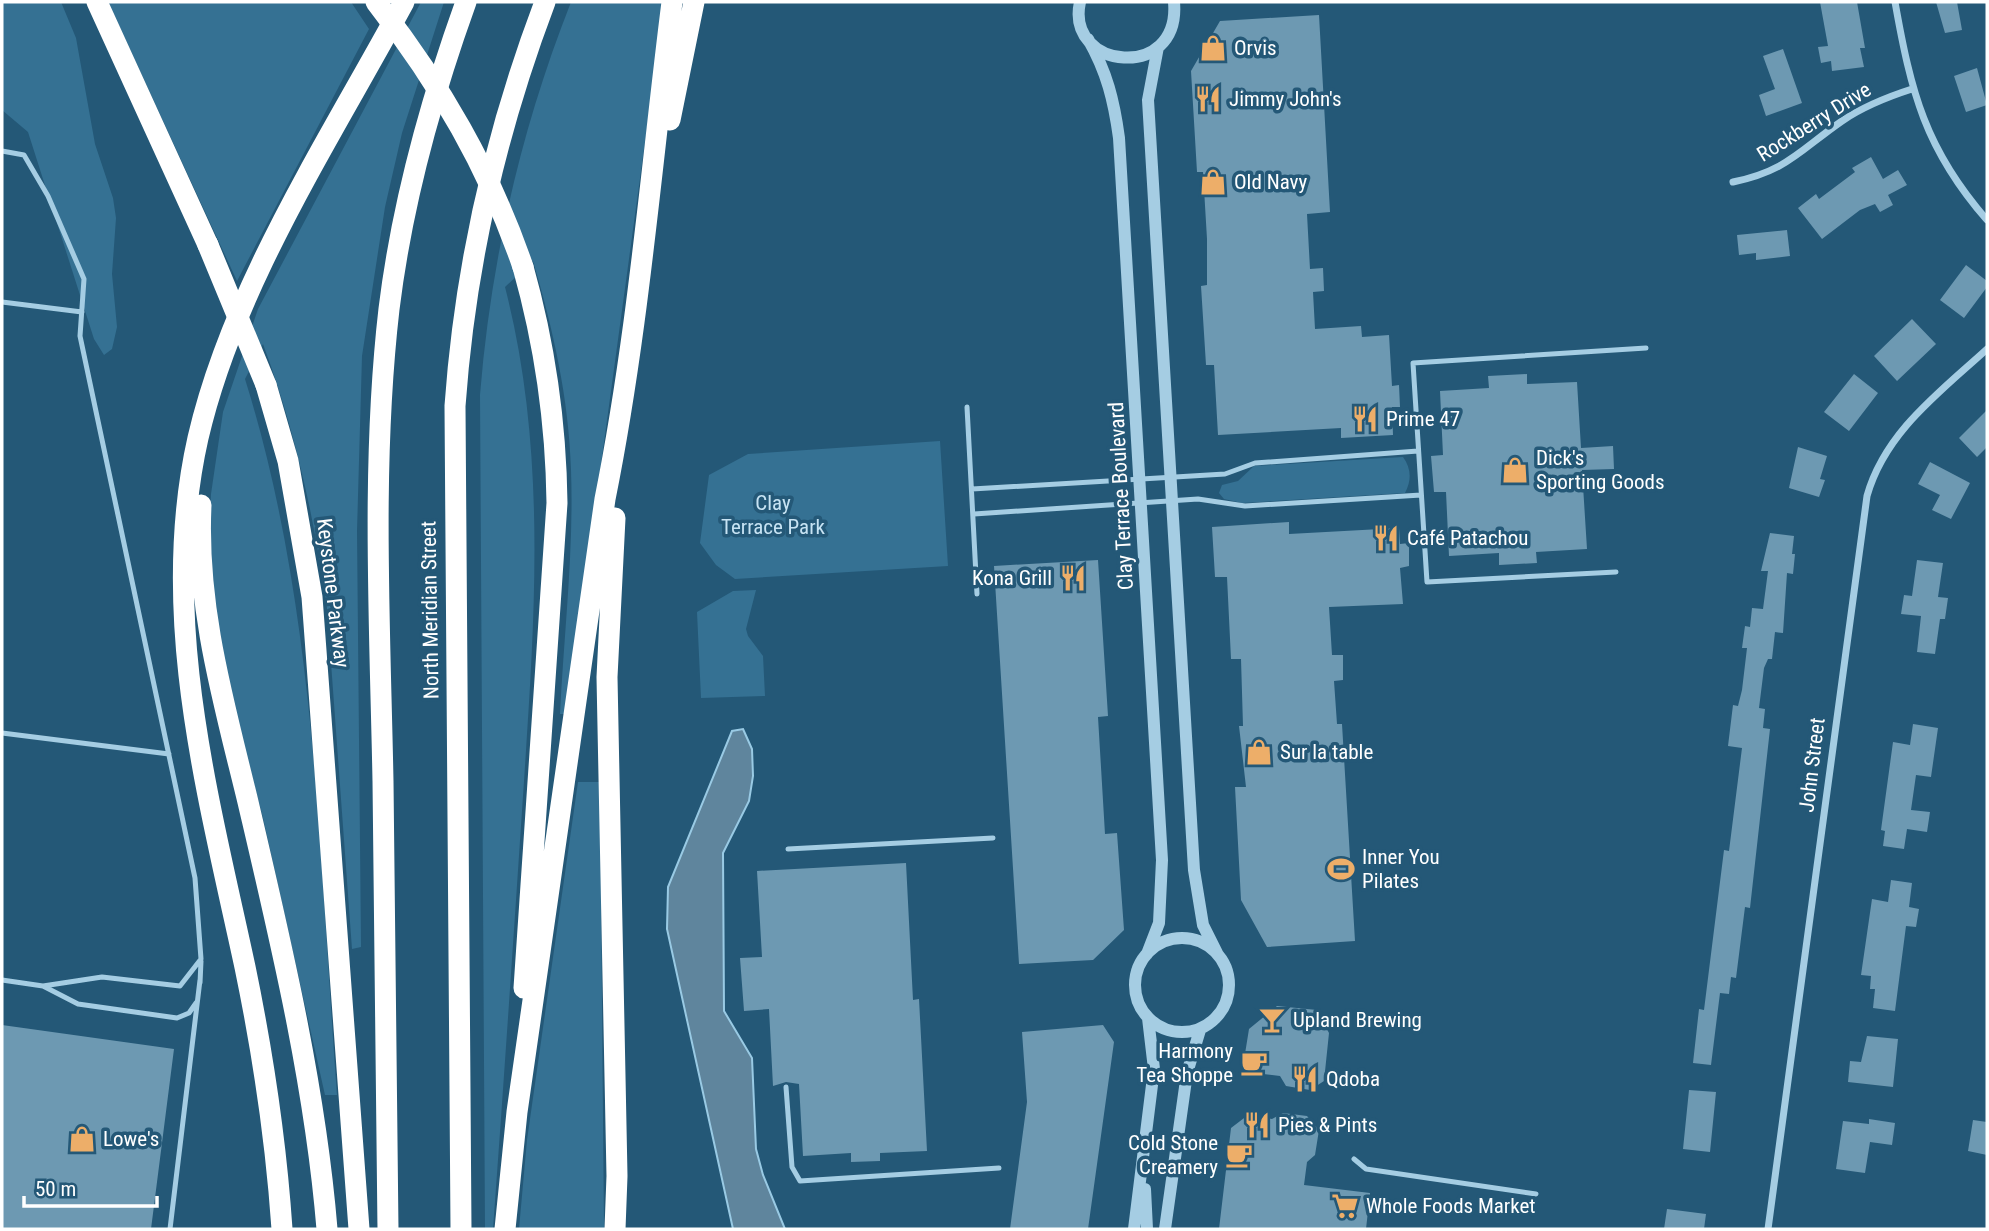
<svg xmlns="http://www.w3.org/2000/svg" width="1989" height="1231" font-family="'Roboto Condensed',sans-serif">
  <rect width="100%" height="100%" fill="#245877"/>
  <path fill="#357193" d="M2 2H61L76 38 95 144 113 198 116 218 112 274 117 327 112 349 104 355 94 339 28 132 2 110Z
    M108 2H351L369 29 237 281Z
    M421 2H444L402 133 385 207 362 356 357 531 361 947 352 949 327 608C314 516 295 430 263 344L245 379C317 609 319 856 337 1095H325L263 818 218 646 209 532 211 494 223 412 258 309Z
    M571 2H664L567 714H560C564 633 574 551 571 470 569 399 553 329 533 261L505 287C547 450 535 615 524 781 514 930 504 1080 493 1229H485L480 395C491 259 521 129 571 2Z
    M940 441 948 566 735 579 716 565 700 543 709 475 748 454Z
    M1403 457C1411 468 1412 480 1405 493L1242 503 1224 499 1219 493 1222 485 1238 481 1254 466Z
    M756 590 746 629 748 636 763 656 765 696 701 698 697 612 733 591Z
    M578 782H600L604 1229H519L527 1140Z"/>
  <path fill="#5f859d" stroke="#99cae4" stroke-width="2" d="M743 729 752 749 753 776 749 801 723 853 724 1011 752 1058 756 1149 763 1175 785 1229H733L667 929 668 887 732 731Z"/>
  <path fill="#6d99b2" d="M1820 2H1857L1865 48H1860L1864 67 1832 71 1831 61 1821 63 1818 47 1828 46Z
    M1936 2H1957L1962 30 1945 33Z
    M1319 15 1330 212 1307 214 1310 269 1323 268 1324 291 1313 292 1315 329 1361 326 1362 337 1389 335 1392 386 1399 385 1400 407H1392L1393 435 1341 438V428L1218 435 1214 365H1206L1201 286 1207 285V239L1203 172H1197L1191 71 1220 21Z
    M1783 49 1802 103 1766 116 1759 95 1775 89 1763 56Z
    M1977 68 1987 105 1966 112 1954 76Z
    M1871 157 1883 179 1898 170 1907 185 1888 195 1893 205 1880 212 1875 204 1860 210 1822 239 1798 208 1816 194 1819 199 1855 172 1852 168Z
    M1787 230 1790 256 1756 260V253L1739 255 1737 235Z
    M1966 265 1987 281V287L1964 318 1940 300Z
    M1912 319 1936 344 1897 381 1874 356Z
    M1527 374V384L1577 382 1581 448 1613 446 1614 469 1582 470 1587 549 1536 552 1537 563 1499 565V553L1449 556 1446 492H1434L1431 456 1443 455 1440 391 1489 388 1488 376Z
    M1854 374 1878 393 1849 431 1824 412Z
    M1987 410V447L1977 457 1959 438Z
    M1798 447 1827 456 1820 479 1825 480 1819 497 1789 488Z
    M1930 462 1970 483 1951 519 1932 510 1940 495 1918 484Z
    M1289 522V534L1399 528 1400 544 1409 543V566L1400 568 1403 604 1329 607 1332 655H1343V680L1334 681 1337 724H1342L1355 941 1267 947 1241 900 1235 787H1246L1239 726H1243L1241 659H1231L1227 577H1215L1212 527Z
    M1770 533 1794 536 1792 554H1795L1793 574 1787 573 1783 633 1775 632 1772 659H1768L1764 668 1759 708 1765 709 1763 728 1770 729 1750 908 1745 907 1736 978 1731 977 1729 994 1720 993 1711 1065 1693 1063 1699 1009 1704 1010 1724 850 1729 851 1742 748 1728 746 1733 705 1738 706 1742 690 1747 648H1742L1745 626 1750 627 1752 608 1763 609 1768 571H1761Z
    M1098 560 1108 716 1098 717 1105 834 1117 833 1124 930 1093 960 1019 964 994 566Z
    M1917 560 1943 563 1938 597 1948 598 1945 619H1940L1935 654 1917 652 1921 616 1901 614 1904 595 1912 596Z
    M1913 724 1938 728 1931 777 1916 775 1911 810 1930 812 1927 832 1907 829 1904 849 1883 846 1885 831 1881 830 1893 742 1910 745Z
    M906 863 913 1000 919 999 927 1151 880 1153V1161L851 1162V1153L803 1156 799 1084 786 1082 773 1086 769 1009 744 1011 740 958 762 957 757 871Z
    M1891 880 1912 883 1909 907 1919 909 1916 927 1906 926 1895 1011 1873 1008 1875 989H1870L1871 976 1861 975 1872 899 1888 902Z
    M1277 1006 1317 1010 1329 1033 1324 1081 1310 1090 1286 1086 1280 1076 1254 1073 1244 1060 1249 1029Z
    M2 1025 174 1049 151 1229H2Z
    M1103 1025 1114 1042 1088 1229H1010L1027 1102 1022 1032Z
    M1867 1036 1898 1039 1893 1087 1848 1082 1850 1061 1861 1062Z
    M1689 1090 1716 1092 1710 1152 1683 1149Z
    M1283 1113 1307 1116 1319 1130 1315 1155 1307 1162 1304 1185 1370 1193 1366 1229H1219L1231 1128 1248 1115 1272 1119Z
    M1869 1119 1895 1123 1892 1145 1870 1142 1865 1173 1836 1169 1843 1121 1869 1124Z
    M1973 1120 1987 1122V1155L1968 1151Z
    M1667 1209 1706 1214 1704 1229H1664Z"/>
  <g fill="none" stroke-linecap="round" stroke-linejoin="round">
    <path stroke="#a5cde3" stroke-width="5" d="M2 151 24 155 48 196 84 279 80 336 195 878 201 959 180 986 102 977 43 986 2 980
      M2 302 82 312
      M967 407 977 594
      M972 489 1225 474 1255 463 1418 451
      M974 514 1198 499 1245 506 1421 495
      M1616 572 1427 582 1413 363 1646 348
      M2 733 169 754
      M788 849 993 838
      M200 983 201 961
      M43 986 78 1004 177 1018 189 1013 196 1003
      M786 1087 792 1167 800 1181 999 1168
      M1354 1159 1366 1169 1536 1194
      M170 1229 200 980"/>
    <path stroke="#a5cde3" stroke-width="7" d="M1895 2C1911 92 1925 149 1987 220
      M1733 182C1787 171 1800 150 1842 121 1864 106 1887 97 1912 89
      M1768 1229 1867 496C1885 432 1940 392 1987 349"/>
    <path stroke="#a5cde3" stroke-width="12" d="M1080 2C1065 70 1181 82 1174 2
      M1088 39C1107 72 1114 101 1119 138L1162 860 1159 923 1147 954
      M1158 47 1148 100 1194 870 1203 925 1217 953
      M1135 985a47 47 0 1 1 94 0a47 47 0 1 1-94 0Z
      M1145 1189 1147 1229
      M1134 1229 1154 1069 1148 1018
      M1165 1229 1187 1073 1200 1030"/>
    <path stroke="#fff" stroke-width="21" d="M97 2 208 245
      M670 120 694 2
      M523 267C545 345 556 422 557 503L524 988
      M266 385 288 461 312 597 359 1229
      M201 505C196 608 224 703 248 802 281 943 315 1084 327 1229
      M615 518 607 677 617 1176 615 1229
      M282 1229C276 1141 263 1054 245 967 208 795 158 615 198 438 233 286 330 139 404 2
      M388 1229C386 1080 385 931 383 781 380 625 371 465 389 309 402 203 430 102 466 2
      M461 1229 455 406C465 265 495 134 545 2
      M505 1229 517 1112 605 499C638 335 651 168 672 2"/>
    <path stroke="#fff" stroke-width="21" d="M376 2C440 84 489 168 523 267
      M208 245 266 385"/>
  </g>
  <defs>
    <g id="shop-bare" transform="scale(2.1)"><path d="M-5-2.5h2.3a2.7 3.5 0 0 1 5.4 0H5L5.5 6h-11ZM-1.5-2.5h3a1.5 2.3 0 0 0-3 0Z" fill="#edae69" stroke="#245877" stroke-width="2.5" paint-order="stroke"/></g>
    <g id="restaurant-bare" transform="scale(2.1)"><path d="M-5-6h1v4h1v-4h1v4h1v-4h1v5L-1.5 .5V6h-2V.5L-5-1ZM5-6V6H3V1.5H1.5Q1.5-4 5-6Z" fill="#edae69" stroke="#245877" stroke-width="2.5" paint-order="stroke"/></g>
    <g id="stadium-bare" transform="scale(2.1)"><path d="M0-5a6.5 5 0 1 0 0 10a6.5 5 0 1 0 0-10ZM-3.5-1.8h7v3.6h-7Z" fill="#edae69" stroke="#245877" stroke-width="2.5" paint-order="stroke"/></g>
    <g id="bar-bare" transform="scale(2.1)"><path d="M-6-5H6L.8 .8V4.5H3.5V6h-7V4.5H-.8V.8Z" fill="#edae69" stroke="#245877" stroke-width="2.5" paint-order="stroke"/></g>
    <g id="cafe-bare" transform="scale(2.1)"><path d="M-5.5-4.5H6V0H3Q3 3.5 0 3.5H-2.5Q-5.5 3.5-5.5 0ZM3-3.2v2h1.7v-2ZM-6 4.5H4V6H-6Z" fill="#edae69" stroke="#245877" stroke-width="2.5" paint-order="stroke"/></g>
    <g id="supermarket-bare" transform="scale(2.1)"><path d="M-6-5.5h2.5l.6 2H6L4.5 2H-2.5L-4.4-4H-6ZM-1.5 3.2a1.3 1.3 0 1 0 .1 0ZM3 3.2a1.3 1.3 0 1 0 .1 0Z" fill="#edae69" stroke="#245877" stroke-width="2.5" paint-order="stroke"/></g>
  </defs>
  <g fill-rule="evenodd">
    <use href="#shop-bare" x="1213" y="48"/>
    <use href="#restaurant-bare" x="1208" y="99"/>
    <use href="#shop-bare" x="1213" y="182"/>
    <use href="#restaurant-bare" x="1365" y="419"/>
    <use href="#shop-bare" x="1515" y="470"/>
    <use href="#restaurant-bare" x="1386" y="538"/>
    <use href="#restaurant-bare" x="1073" y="578"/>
    <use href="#shop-bare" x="1259" y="752"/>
    <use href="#stadium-bare" x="1341" y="869"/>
    <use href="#bar-bare" x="1272" y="1020"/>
    <use href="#cafe-bare" x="1254" y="1063"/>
    <use href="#restaurant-bare" x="1305" y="1079"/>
    <use href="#restaurant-bare" x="1257" y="1125"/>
    <use href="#shop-bare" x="82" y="1139"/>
    <use href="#cafe-bare" x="1239" y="1155"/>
    <use href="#supermarket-bare" x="1345" y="1206"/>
  </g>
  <g text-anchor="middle" stroke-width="7" stroke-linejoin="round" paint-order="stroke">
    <g font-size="21" fill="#fff" stroke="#245877" text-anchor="start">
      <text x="1234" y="55">Orvis</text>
      <text x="1229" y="106">Jimmy John's</text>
      <text x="1234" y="189">Old Navy</text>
      <text x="1386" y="426">Prime 47</text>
      <text x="1536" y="465">Dick's<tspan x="1536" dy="24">Sporting Goods</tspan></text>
      <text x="1407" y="545">Café Patachou</text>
      <text x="1052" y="585" text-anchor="end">Kona Grill</text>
      <text x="1280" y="759">Sur la table</text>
      <text x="1362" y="864">Inner You<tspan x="1362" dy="24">Pilates</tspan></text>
      <text x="1293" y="1027">Upland Brewing</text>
      <text x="1233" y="1058" text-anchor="end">Harmony<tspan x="1233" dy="24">Tea Shoppe</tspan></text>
      <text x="1326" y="1086">Qdoba</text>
      <text x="1278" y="1132">Pies &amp; Pints</text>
      <text x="103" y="1146">Lowe's</text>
      <text x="1218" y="1150" text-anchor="end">Cold Stone<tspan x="1218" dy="24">Creamery</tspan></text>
      <text x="1366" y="1213">Whole Foods Market</text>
    </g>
    <g font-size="21" fill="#fff" stroke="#245877">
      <text transform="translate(1814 122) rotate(-32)" y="7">Rockberry Drive</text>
      <text transform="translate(1121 496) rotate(-93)" y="7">Clay Terrace Boulevard</text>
      <text transform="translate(333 593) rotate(83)" y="7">Keystone Parkway</text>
      <text transform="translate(430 610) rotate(-91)" y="7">North Meridian Street</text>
      <text transform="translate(1812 765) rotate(-83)" y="7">John Street</text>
    </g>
    <g font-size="21" fill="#c7e3f3" stroke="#245877">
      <text x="773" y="510">Clay<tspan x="773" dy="24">Terrace Park</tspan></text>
    </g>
  </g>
  <rect width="1989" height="1231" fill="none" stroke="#ffffff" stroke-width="7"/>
  <path d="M24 1196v10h133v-10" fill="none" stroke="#ffffff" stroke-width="3.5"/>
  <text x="35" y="1196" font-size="21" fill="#ffffff" stroke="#245877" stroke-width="5" paint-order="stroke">50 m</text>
</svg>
